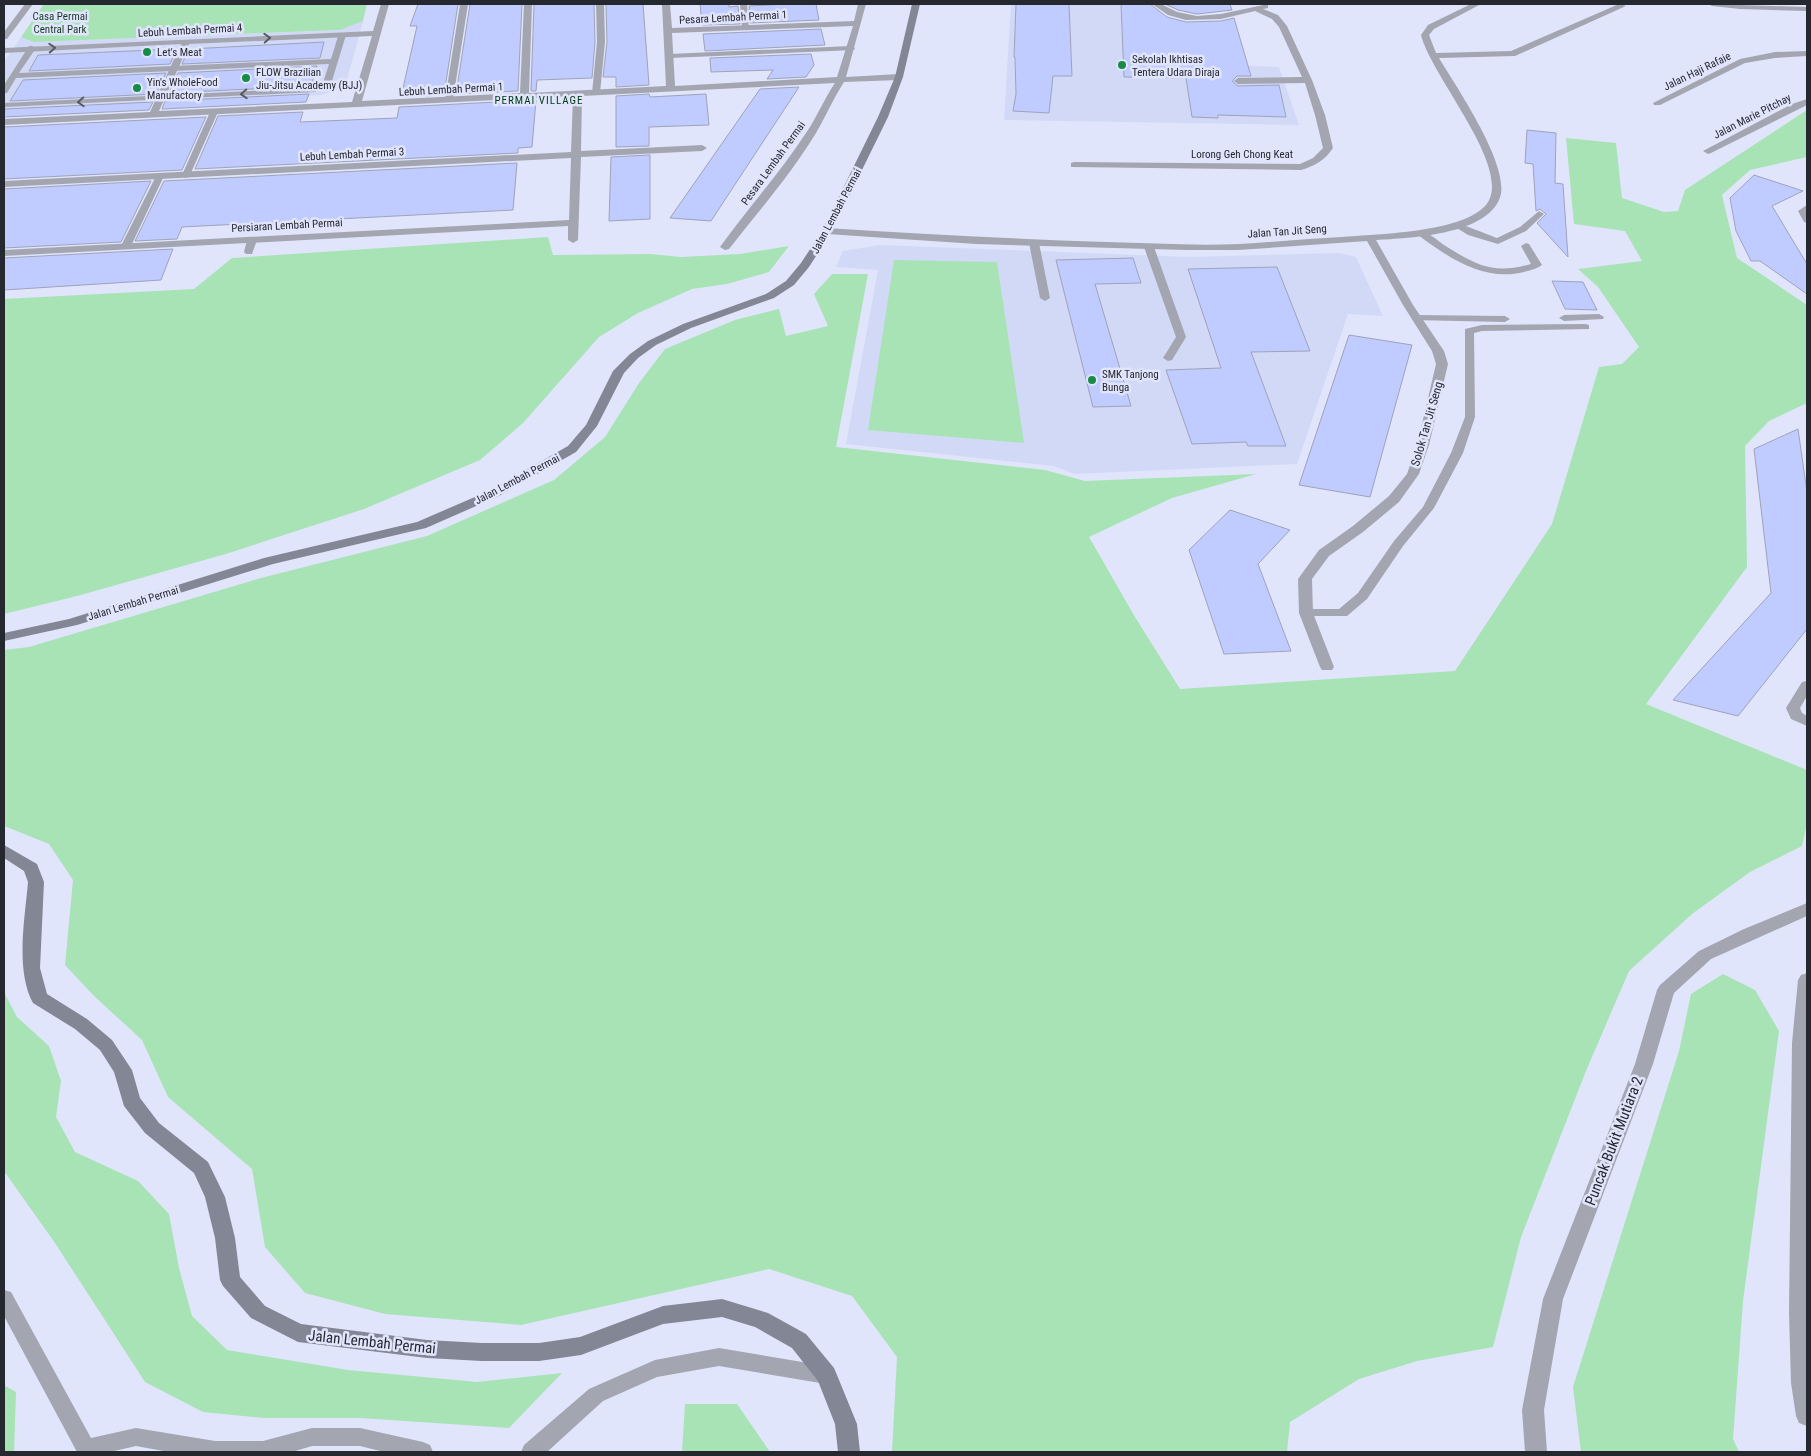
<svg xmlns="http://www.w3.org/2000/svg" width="1811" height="1456" font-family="'Roboto Condensed',sans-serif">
  <rect width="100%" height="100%" fill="#e0e5fc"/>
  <path fill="#d2d9f7" d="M1011 4H1145L1149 6 1195 63 1279 67 1299 125 1004 120Z
    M363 21 345 87 321 95 4 111V62L21 37 33 42 340 30Z
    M880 245 1190 257 1340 253 1356 257 1383 316 1348 314 1297 464 1074 474 1054 466 846 444 878 270 836 267 843 251Z"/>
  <path fill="#a8e3b5" d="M44 4H367L363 21 340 30 33 42 21 37Z
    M1807 110V157L1750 170 1722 195 1737 258 1807 305V403L1769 421 1745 446 1747 567 1646 704 1807 770V823L1802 846 1750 872 1692 914 1629 971 1586 1071 1521 1237 1493 1347 1417 1361 1359 1379 1290 1422 1287 1452H892L897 1357 852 1296 769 1269 521 1325 385 1314 305 1293 265 1247 252 1169 168 1097 142 1040 94 996 65 965 73 880 49 844 4 826V650L29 647 261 578 427 536 554 480 605 437 639 383 665 349 735 320 779 309 786 336 828 326 814 294 832 274H868L836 447 1045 470 1085 481 1256 474 1172 498 1089 537 1135 617 1180 689 1455 671 1552 524 1599 367 1622 364 1639 347 1598 287 1578 269 1642 261 1625 231 1574 224 1566 138 1616 143 1622 198 1664 212 1678 211 1685 190Z
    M548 237 553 255 650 254 681 257 740 254 789 246 769 272 727 284 692 289 638 313 599 337 523 423 480 460 364 509 229 553 81 595 4 614V299L194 289 232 258Z
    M894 260 997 262 1024 443 868 430Z
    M1723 974 1755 990 1779 1031 1743 1301 1733 1439 1739 1452H1581L1573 1387 1679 1051 1691 994Z
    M4 992 17 1017 49 1046 61 1081 56 1117 75 1152 138 1181 169 1214 179 1268 192 1316 227 1350 348 1370 477 1382 562 1373 509 1428 360 1418H263L203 1412 145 1382 55 1243 4 1171Z
    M4 1385 16 1392 14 1452H4Z
    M685 1404H737L770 1452H682Z"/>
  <path fill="#c0cbff" stroke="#9ea3b9" d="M418 4H458L444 95 401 97 417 26H410Z
    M470 4H522L518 91 456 94Z
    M534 4H594L595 42 592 78 537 80 536 91H531Z
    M606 4H643L649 85 616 87V77H603L607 42Z
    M700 4H729V7L738 6 740 24 702 25Z
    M789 4H816L819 20 750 23 749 6Z
    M1016 4H1069L1072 76H1053L1049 113 1013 111 1016 94 1015 57H1014Z
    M1121 4H1150L1167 17 1186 22 1221 21 1234 18 1251 76H1237L1233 80V82L1238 86 1279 85 1286 117 1218 115V118L1192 117 1186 78 1124 77Z
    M1165 4H1230L1232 10 1197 14 1178 10Z
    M821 29 825 45 705 51 703 34Z
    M324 42 320 58 182 64 189 49Z
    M177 49 170 64 29 71 38 55Z
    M811 54 814 65 806 77 767 79 773 70 711 72 710 58Z
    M317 66 311 86 169 93 178 73Z
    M166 73 156 94 10 101 23 80Z
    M799 87 711 221 670 218 760 89Z
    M309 94 306 102 162 109 165 101Z
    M649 94 650 97 706 94 709 125 649 127V146L616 147V96Z
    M536 100 532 147 518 148V153L195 169 218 116 303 112 300 122 397 118 399 107Z
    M153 102 149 110 4 117 5 109Z
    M206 117 182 170 4 179V127Z
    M1527 130 1556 133 1555 183 1563 184 1568 257 1537 223 1546 214 1540 209 1536 211 1533 164 1525 163Z
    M650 155V219L609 221 611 157Z
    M517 163 513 210 182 227 177 239 135 241 164 181Z
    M1754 175 1803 191 1772 206 1807 264V294L1760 261H1751L1736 231 1730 198Z
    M151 181 121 242 4 248V189Z
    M173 249 161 280 4 290V258Z
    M1133 258 1141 283 1095 284 1131 406 1093 407 1056 260Z
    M1277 267 1310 351 1251 352 1286 446H1248L1246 442 1192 444 1166 370 1221 368 1188 269Z
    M1552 281 1583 282 1597 310 1565 309Z
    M1349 335 1412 345 1370 497 1299 485Z
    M1798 429 1807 492V629L1738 716 1673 700 1771 593 1754 449Z
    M1230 510 1290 530 1258 564 1291 651 1224 654 1189 550Z"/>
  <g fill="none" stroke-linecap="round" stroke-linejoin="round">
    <path fill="#a3a6b0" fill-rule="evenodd" d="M460 4H468L453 100 449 102 445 100Z
      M596 4H604L605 42 600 93 596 95 592 93 597 42Z
      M740 4H747L749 30 742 28Z
      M339 33 346 35 331 84 315 92 4 107V103L313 88 323 83 329 64 16 78 7 93H4V85L29 46H32L36 48 19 73 331 59Z
      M851 46 855 48 854 50 669 58 665 56 669 54Z
      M211 110 218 112 190 175 186 178 183 177 182 175Z
      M160 173 164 176 131 246 126 249 123 248 121 246 156 176Z
      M1807 205V223L1804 222 1798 211Z
      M1539 211 1544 214 1526 231 1498 244 1468 235 1452 225 1454 223C1458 222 1489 235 1497 238L1520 227Z
      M1421 230C1429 233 1437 240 1444 245 1476 265 1493 275 1531 264L1521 246 1526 243 1529 244 1542 265C1537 269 1530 270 1524 272 1484 282 1449 258 1418 235V231Z
      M252 237 257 240 252 254H246L244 252 247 240Z
      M1034 240 1039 243 1050 298 1045 301 1040 298 1029 243Z
      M1149 244 1154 247 1186 337 1172 360 1168 361 1163 358 1176 337 1144 247Z
      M1599 314 1604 317 1603 319 1564 321 1559 318 1564 315Z
      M1416 315 1505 316 1510 319 1505 322 1412 320V316Z
      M1585 324 1589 325V329L1482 331 1474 333 1475 417 1463 453 1434 508 1403 546 1367 599 1347 616H1301L1300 613 1301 610 1306 609H1339L1358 593 1394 541 1423 507 1451 453 1465 417V329L1482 325Z
      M1807 681V696L1800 708 1802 713 1807 716V726L1791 719 1786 708 1802 682Z
      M4 1290 11 1292 91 1438 136 1428 215 1441H263L312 1428H360L423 1442 430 1445 433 1452H384L360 1446H312L292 1452H169L136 1446 110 1452H77L4 1316Z
      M719 1348 826 1366 833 1369 836 1375 833 1381 826 1384 719 1366 657 1377 603 1401 547 1452H521L524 1445 589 1389 655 1360Z"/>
    <path fill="#a3a6b0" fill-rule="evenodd" d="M25 4H33L7 39H4V32Z
      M381 4H389L362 101 520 93 524 4H532L529 93 666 86 662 4H670L672 28 854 21 858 4H866L846 77 899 74 903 77 899 80 844 82C833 99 826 116 816 133 791 174 759 211 729 249L725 250 720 247C748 208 780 173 806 133 817 117 824 99 835 83L582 96 581 151 702 145 707 148 702 151 581 157 578 240 573 243 568 240V226L4 256V250L569 220 571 158 4 187V181L571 152 573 96 4 125V119L150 112 181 44 4 53V48L373 31ZM853 26 837 77 675 86 672 33ZM372 36 352 102 159 111 189 44Z
      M1152 4H1161L1177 12 1197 16 1221 14 1268 4V8L1263 9 1278 15 1287 26 1312 80 1325 115 1333 148C1325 160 1315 166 1301 170L1071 167V163L1074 162 1300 164 1313 158 1323 148 1315 115 1305 83 1238 84 1234 81 1238 78 1302 77 1279 27 1272 19 1255 11 1221 19 1186 20 1168 15Z
      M1471 4H1481L1434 29 1429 35 1436 53 1511 51 1619 4 1626 6 1515 56 1439 58C1455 85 1514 170 1499 200 1483 235 1410 238 1376 240L1413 305 1444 351 1448 364 1429 445 1419 474 1399 502 1363 532 1329 556 1312 579 1313 613 1334 667 1332 670H1322L1320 667 1299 613 1298 579 1319 550 1353 526 1389 496 1407 474 1417 445 1436 364 1432 351 1403 305 1367 241 1238 250H1186L976 244 827 234 822 231 827 228C920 234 1013 239 1106 242 1150 243 1194 246 1239 244 1273 242 1307 239 1341 237 1374 234 1477 233 1490 198 1505 159 1431 75 1421 35L1428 25Z
      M1708 4 1807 7V11L1740 9 1712 6Z
      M1807 51V56L1775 58 1745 63 1660 105H1654L1653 103 1740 59 1775 52Z
      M1807 99V105L1711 153 1708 154 1703 151 1792 104Z
      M1807 903V916L1711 959 1674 993 1653 1064 1563 1299 1544 1410 1547 1452H1525L1522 1410 1543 1299 1635 1064 1657 990 1660 985 1699 951 1744 929Z
      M1807 973V1426L1799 1423 1796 1416 1791 1383 1789 1313 1792 1043 1798 980 1801 975Z"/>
    <path fill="#838695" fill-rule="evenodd" d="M912 4H920L903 77 888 117 832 231 809 267 794 285 774 298 691 328 656 345 638 358 624 373 597 426 576 452 499 496 426 528 273 564 77 625 4 641V633L69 619 264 558 417 522 491 490 568 446 586 425 613 371 630 354 648 341 683 324 766 294 786 281 801 263 822 231 878 117 895 77Z
      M4 845 37 864 44 882 40 968 47 994 87 1019 112 1040 132 1070 140 1098 159 1123 208 1162 225 1197 235 1238 240 1277 265 1306 301 1324 427 1340 482 1343H539L580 1337 663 1306 722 1299 768 1313 806 1334 834 1368 837 1375 857 1424 860 1452H838L835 1424 818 1381 792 1348 755 1327 722 1317 663 1324 581 1355 539 1361H482L427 1358 298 1342 251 1318 223 1286 220 1280 215 1238 205 1197 194 1173 145 1133 124 1106 114 1072 100 1050 75 1029 33 1003C15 970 25 918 28 882L24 871 4 858Z"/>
  </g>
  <defs><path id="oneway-chevron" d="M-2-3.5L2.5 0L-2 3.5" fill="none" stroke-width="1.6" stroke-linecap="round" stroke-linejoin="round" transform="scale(1.25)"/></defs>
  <g stroke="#585a63">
    <use href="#oneway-chevron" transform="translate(267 38) rotate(-3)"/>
    <use href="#oneway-chevron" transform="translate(52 48) rotate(-3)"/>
    <use href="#oneway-chevron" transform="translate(244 94) rotate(177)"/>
    <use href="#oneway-chevron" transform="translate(81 102) rotate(177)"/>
  </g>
  <g fill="#188c46" stroke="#e0e5fc" stroke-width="2">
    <circle cx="147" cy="52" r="5"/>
    <circle cx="1122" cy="65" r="5"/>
    <circle cx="246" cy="78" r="5"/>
    <circle cx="137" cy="88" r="5"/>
    <circle cx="1092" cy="380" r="5"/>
  </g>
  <g text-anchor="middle" stroke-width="5" stroke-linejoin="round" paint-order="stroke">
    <g font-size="11" fill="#173a21" stroke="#e0e5fc">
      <text x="60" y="20">Casa Permai<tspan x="60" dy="13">Central Park</tspan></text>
    </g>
    <g font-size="11" fill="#262830" stroke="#e0e5fc">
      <text transform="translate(733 17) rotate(-3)" y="4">Pesara Lembah Permai 1</text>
      <text transform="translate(190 30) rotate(-3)" y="4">Lebuh Lembah Permai 4</text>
      <text transform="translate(1697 71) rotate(-26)" y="4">Jalan Haji Rafaie</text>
      <text transform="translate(451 89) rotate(-3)" y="4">Lebuh Lembah Permai 1</text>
      <text transform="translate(1752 116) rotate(-27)" y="4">Jalan Marie Pitchay</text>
      <text transform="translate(352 154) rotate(-3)" y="4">Lebuh Lembah Permai 3</text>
      <text x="1242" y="158">Lorong Geh Chong Keat</text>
      <text transform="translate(773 163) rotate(-54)" y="4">Pesara Lembah Permai</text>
      <text transform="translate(836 211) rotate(-62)" y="4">Jalan Lembah Permai</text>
      <text transform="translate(287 225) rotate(-3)" y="4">Persiaran Lembah Permai</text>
      <text transform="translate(1287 231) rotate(-4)" y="4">Jalan Tan Jit Seng</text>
      <text transform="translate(517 479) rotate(-28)" y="4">Jalan Lembah Permai</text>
      <text transform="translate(133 603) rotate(-17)" y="4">Jalan Lembah Permai</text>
    </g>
    <g font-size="11" fill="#262830" stroke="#e0e5fc" text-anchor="start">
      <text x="157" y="56">Let's Meat</text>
      <text x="1132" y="63">Sekolah Ikhtisas<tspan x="1132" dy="13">Tentera Udara Diraja</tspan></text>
      <text x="256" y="76">FLOW Brazilian<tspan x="256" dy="13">Jiu-Jitsu Academy (BJJ)</tspan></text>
      <text x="147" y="86">Yin's WholeFood<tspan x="147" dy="13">Manufactory</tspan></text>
      <text x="1102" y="378">SMK Tanjong<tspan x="1102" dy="13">Bunga</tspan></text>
    </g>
    <g font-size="11" letter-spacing="1" fill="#013917" stroke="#e0e5fc">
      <text x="539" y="104">PERMAI VILLAGE</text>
    </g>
    <g font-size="12" fill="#262830" stroke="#e0e5fc">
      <text transform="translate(1427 424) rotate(-74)" y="4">Solok Tan Jit Seng</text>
    </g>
    <g font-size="15" fill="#262830" stroke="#e0e5fc">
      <text transform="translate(1614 1141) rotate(-69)" y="5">Puncak Bukit Mutiara 2</text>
      <text transform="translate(372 1342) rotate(6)" y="5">Jalan Lembah Permai</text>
    </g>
  </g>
  <rect width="1811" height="1456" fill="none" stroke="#262830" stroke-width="10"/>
</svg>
